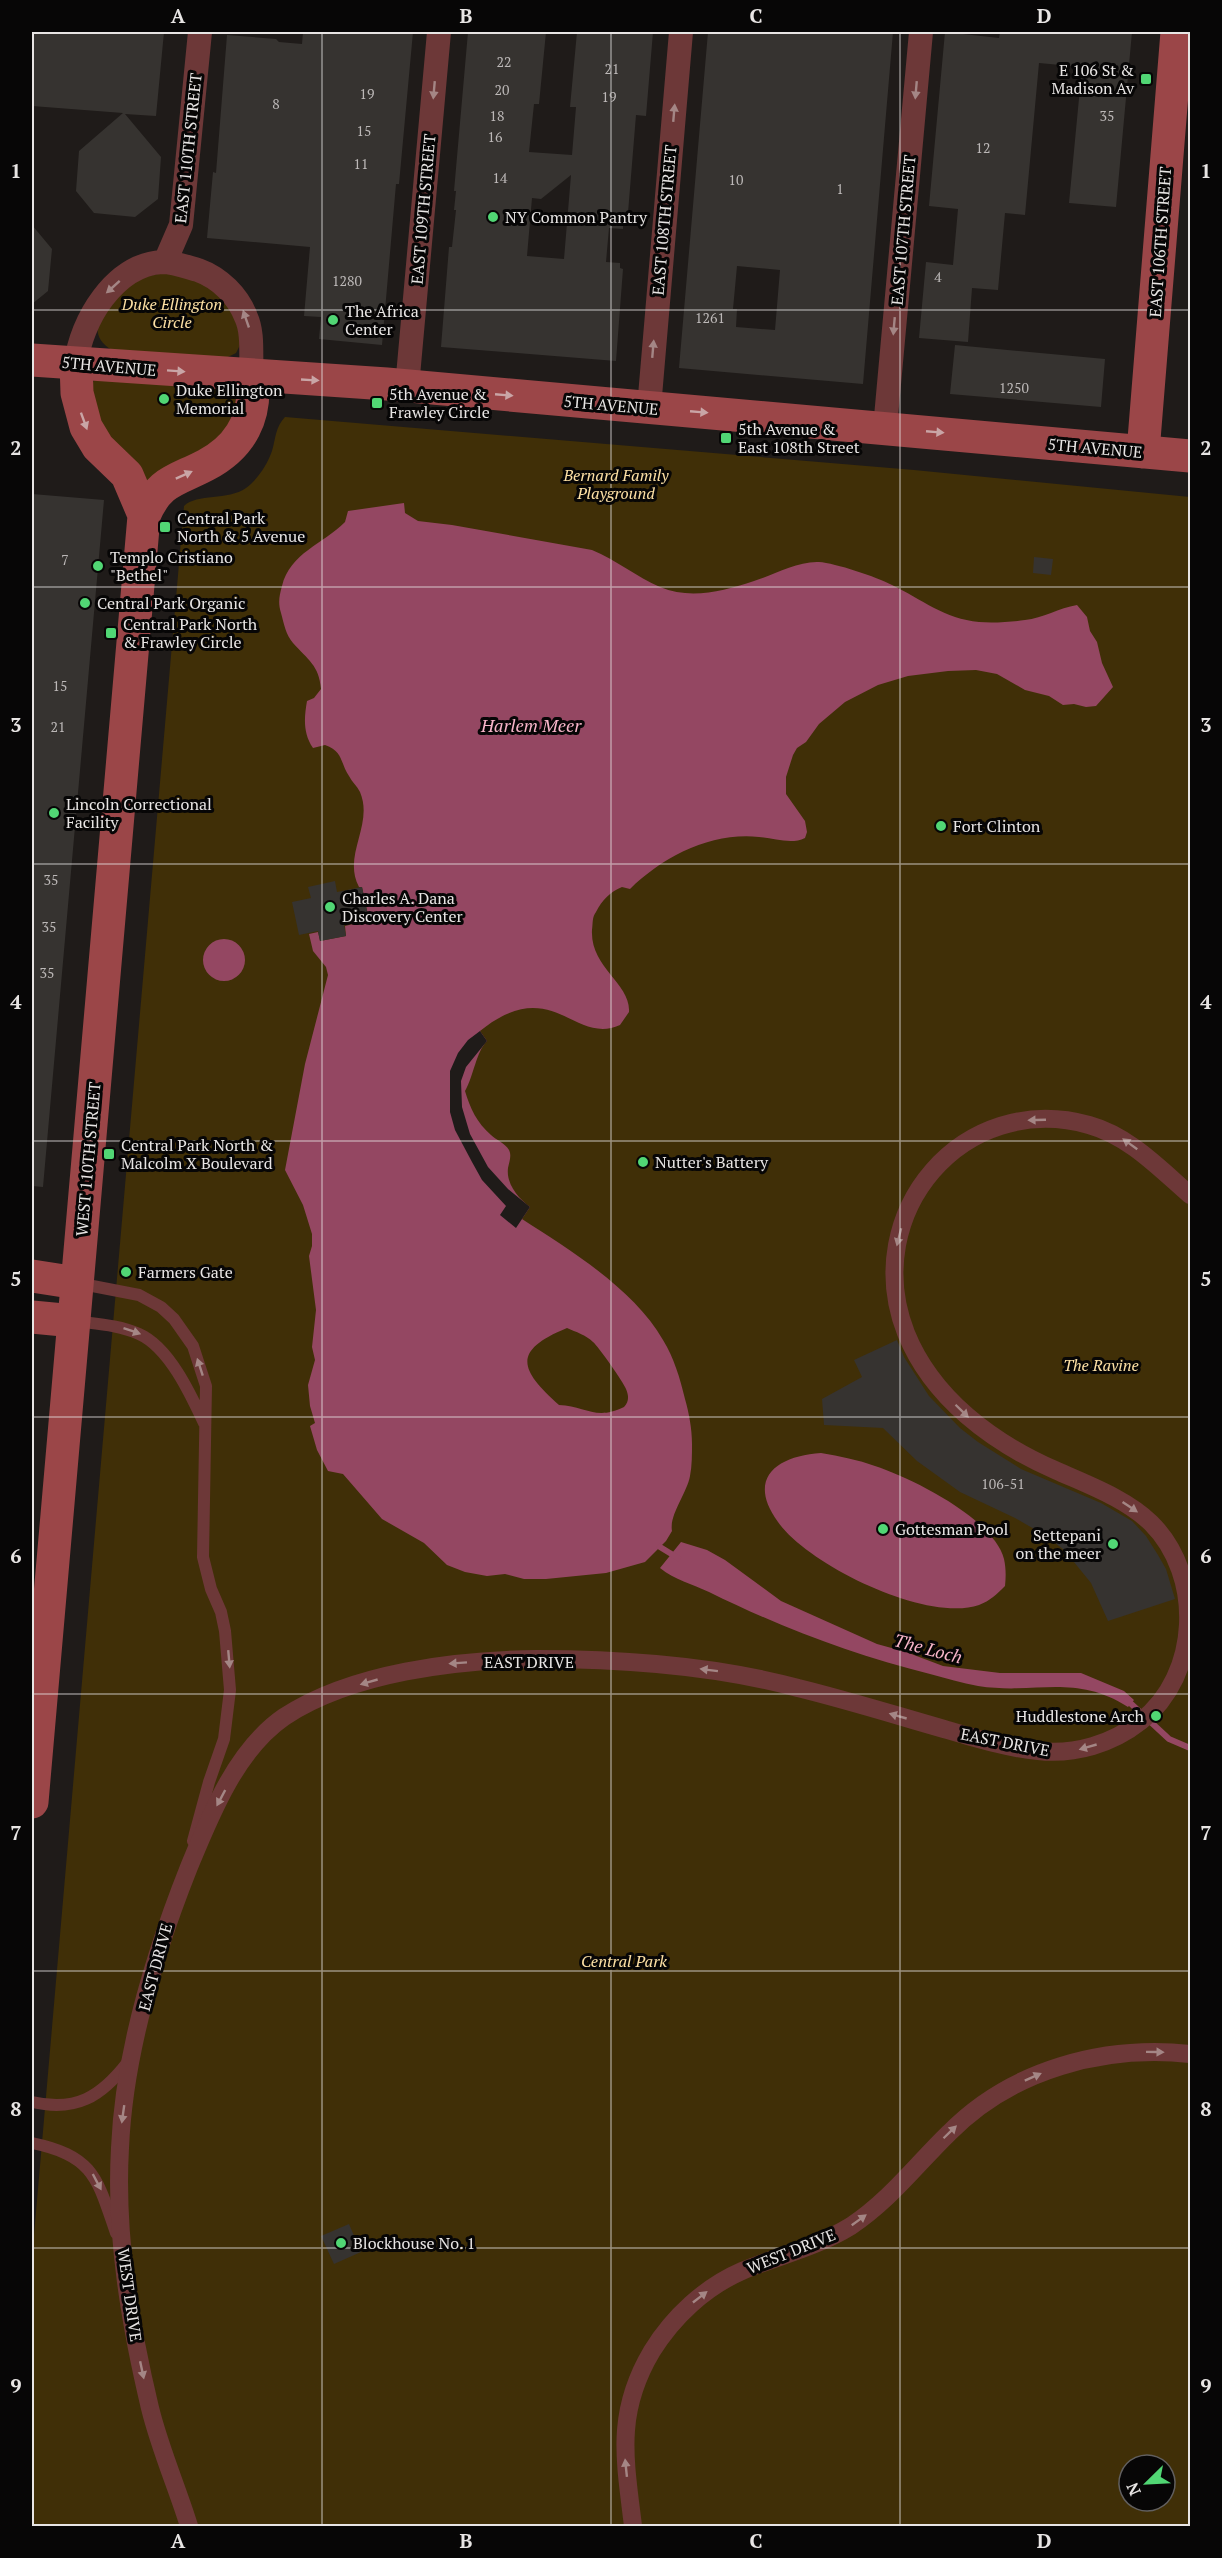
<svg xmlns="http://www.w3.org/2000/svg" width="1222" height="2558" font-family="'PT Serif',serif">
  <rect width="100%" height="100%" fill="#1f1b19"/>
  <path fill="#402f07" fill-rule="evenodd" d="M170 272 202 282 233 306 242 341 236 353 224 359 112 350C76 330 116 291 138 280 148 275 159 274 170 272Z
    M97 379 236 391 241 394 231 430 149 486 102 432 91 383Z
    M285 417 914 470 1190 497V2526H32V2258L184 506C197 493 228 501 246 488 258 479 267 465 272 451 276 437 275 428 285 417ZM1129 2465H1165V2501H1129Z"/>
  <path fill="#944762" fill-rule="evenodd" d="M404 503 405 513 418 521 452 525 592 550C616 560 637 577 660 587 691 600 723 591 754 581 774 575 797 561 819 562 835 563 877 577 892 585 921 599 945 619 979 622 993 623 1012 622 1025 620 1043 618 1059 608 1077 605L1087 617 1090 631 1097 642 1102 663 1113 687 1096 706 1086 707 1074 704 1063 705 1049 696 1025 690 997 674 976 670 948 671 908 676 878 685 845 702 819 724 806 742 797 748 793 755 786 777V794L805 821 807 832 805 838C791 845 774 838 759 837 711 832 664 856 630 889L622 887C610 892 602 900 596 912 592 917 593 923 592 930 590 968 631 983 629 1012L620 1025C574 1046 552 973 480 1031L487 1041C476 1052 474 1075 465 1091 470 1108 477 1123 491 1135 496 1140 505 1143 509 1150 512 1156 509 1162 508 1168 506 1184 518 1198 530 1207L522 1219C570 1250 634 1289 663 1340 674 1358 680 1378 685 1399 689 1413 692 1429 692 1444 692 1454 692 1466 690 1476 687 1493 669 1515 672 1531L666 1541 645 1562 606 1573 546 1579H524L505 1574 487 1576 465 1572 447 1565 424 1543 382 1519 343 1474 328 1471 317 1450 310 1426 315 1423 310 1406 308 1385 315 1360 312 1347 316 1310 309 1256 312 1246V1234L303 1205 285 1170 305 1064 328 975 326 967 313 951 309 934 318 932 320 941 346 936 345 926 369 920 362 887H359C342 855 374 825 360 792 357 786 352 782 349 776 340 763 344 752 325 745L313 748C303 733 304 718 307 701L314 698 321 689C319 665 308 660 293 643 286 635 284 624 281 613 278 603 279 597 282 586 290 553 323 544 345 522L348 511ZM567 1328C576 1332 586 1335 593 1342 598 1346 624 1383 626 1389 629 1396 629 1402 624 1407 596 1421 585 1406 559 1405 520 1370 511 1351 567 1328Z
    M203 960a21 21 0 1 1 42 0a21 21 0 1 1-42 0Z
    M821 1453C840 1456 858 1460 875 1466 912 1478 994 1519 1004 1559 1006 1568 1006 1577 1005 1586 997 1594 990 1601 979 1605 927 1623 808 1565 778 1522 746 1478 777 1456 821 1453Z
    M681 1542 707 1550 725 1560 781 1601 877 1644 906 1652 943 1666 1000 1673H1081L1124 1691 1134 1700 1128 1707C1074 1673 1036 1695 978 1686 962 1683 946 1678 930 1674 853 1655 780 1627 709 1592 692 1584 675 1580 660 1568Z"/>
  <path fill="#1f1b19" d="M480 1031 487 1041 466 1067 461 1081 462 1107 470 1134 488 1167 508 1189 530 1207 516 1228 500 1215 506 1206 482 1180 472 1162 455 1130 450 1112V1071L458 1053 468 1040Z"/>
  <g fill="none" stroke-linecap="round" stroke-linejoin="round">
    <path stroke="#944762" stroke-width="6" d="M660 1547 678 1558
      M1127 1700 1169 1739 1190 1748"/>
  </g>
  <path fill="#363330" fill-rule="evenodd" d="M32 32H164L156 116 125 114 161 157 158 199 135 217 94 213 76 191 79 151 123 113 32 106Z
    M303 32H413L399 184H396L382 345 319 339 321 317 304 316 310 247 207 238 213 172 216 173 227 35 276 39 279 42 302 44Z
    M468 32H546L539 104H534L529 152 572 155 576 107H570L577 32H653L646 116 636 115 627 225 623 224V229L609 228 606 262 620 263V268L623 269 616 361 441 347 449 247H452L456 210H454L456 191H454ZM571 175 564 259 527 256 532 198 541 199Z
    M708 32H893L863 384 679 368ZM737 266 780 270 775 330 736 327 737 309H733Z
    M945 32 999 38 1000 32H1132L1116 207 1069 203 1082 67 1039 63 1025 215 1005 213 998 290 972 288 968 342 919 338 926 262 953 265 958 209 929 206Z
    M32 225 52 249 48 291 32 304Z
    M955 345 1105 359 1101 407 950 394Z
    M32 494 104 500 43 1187 32 1186Z
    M1034 557 1053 559 1051 575 1033 573Z
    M335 881 337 892 362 887 369 920 344 925 346 936 320 941 318 931 299 935 292 902 311 898 308 887Z
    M897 1340 904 1357 929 1396 960 1428 978 1442 1021 1469 1101 1503 1132 1521 1146 1536 1158 1555 1166 1569 1175 1599 1108 1621 1091 1583 1065 1551 1048 1537 1015 1518 960 1492 917 1461 883 1428 824 1425 822 1399 862 1377 854 1360Z
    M349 2224 361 2252 334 2264 321 2236Z"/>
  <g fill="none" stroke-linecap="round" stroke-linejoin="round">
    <path stroke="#6d3838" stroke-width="12" d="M77 1283 139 1295 161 1307 174 1319 193 1346 206 1386 203 1557 211 1589 221 1612 225 1631 230 1690 224 1739 209 1782 193 1841
      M75 1321C97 1324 119 1325 139 1334 169 1347 191 1395 204 1423
      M32 2102C76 2112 101 2097 128 2062
      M32 2143C94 2156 97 2178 116 2233"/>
    <path stroke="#6d3838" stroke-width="18" d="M189 2526C177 2487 160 2449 150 2408 130 2324 115 2235 120 2148 124 2053 154 1955 189 1867 210 1816 236 1750 284 1717 352 1672 457 1660 537 1659 624 1659 713 1665 798 1688 847 1700 895 1715 944 1729 974 1738 1006 1748 1038 1751 1075 1755 1112 1744 1141 1721 1200 1675 1204 1576 1151 1523 1125 1498 1088 1485 1055 1470 993 1443 932 1398 906 1333 859 1213 963 1090 1089 1125 1129 1136 1159 1168 1190 1195
      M633 2526C625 2459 615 2413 652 2351 673 2317 705 2287 742 2271 780 2255 815 2248 851 2226 890 2200 916 2165 949 2133 1012 2069 1104 2045 1190 2054"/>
    <path stroke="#6d3838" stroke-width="24" d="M165 262 181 225 200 32
      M76 363C81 321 114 265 162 262 174 262 187 267 198 270 220 278 238 296 246 317 254 334 250 358 252 377
      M407 387 439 32
      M649 408 681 32
      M885 428 921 32"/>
    <path stroke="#9b4648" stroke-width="33" d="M32 360 387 384 1190 456
      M76 363 77 393 86 427 98 447 127 475 144 515
      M1143 452 1177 32
      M32 1276 77 1283
      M32 1317 74 1321
      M32 1802 144 516C159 480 176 481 206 465 242 446 257 416 252 377"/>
  </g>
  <defs><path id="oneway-solid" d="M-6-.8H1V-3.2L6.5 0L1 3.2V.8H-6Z" transform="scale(1.5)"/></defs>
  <g fill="#a48685">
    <use href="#oneway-solid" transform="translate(434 90) rotate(95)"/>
    <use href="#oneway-solid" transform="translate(916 90) rotate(95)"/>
    <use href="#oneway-solid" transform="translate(674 113) rotate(-85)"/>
    <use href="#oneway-solid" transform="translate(113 287) rotate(138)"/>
    <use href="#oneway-solid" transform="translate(246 319) rotate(-109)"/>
    <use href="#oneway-solid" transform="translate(894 326) rotate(95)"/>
    <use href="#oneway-solid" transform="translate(653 349) rotate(-85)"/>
    <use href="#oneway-solid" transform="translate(1037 1120) rotate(178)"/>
    <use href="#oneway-solid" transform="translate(1130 1144) rotate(-144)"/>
    <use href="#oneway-solid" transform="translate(899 1237) rotate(104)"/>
    <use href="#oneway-solid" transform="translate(132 1331) rotate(19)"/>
    <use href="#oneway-solid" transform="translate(200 1367) rotate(-108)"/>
    <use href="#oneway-solid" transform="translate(962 1411) rotate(44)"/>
    <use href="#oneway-solid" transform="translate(1130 1507) rotate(34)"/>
    <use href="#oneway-solid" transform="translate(229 1659) rotate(85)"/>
    <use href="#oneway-solid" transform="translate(458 1663) rotate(176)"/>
    <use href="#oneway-solid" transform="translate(709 1670) rotate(-173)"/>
    <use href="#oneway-solid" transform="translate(369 1682) rotate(164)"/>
    <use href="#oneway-solid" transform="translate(898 1716) rotate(-164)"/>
    <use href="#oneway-solid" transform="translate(1088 1747) rotate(164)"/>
    <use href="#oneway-solid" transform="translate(221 1798) rotate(118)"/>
    <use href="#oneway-solid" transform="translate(1155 2052) rotate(1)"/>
    <use href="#oneway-solid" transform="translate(1033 2077) rotate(-24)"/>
    <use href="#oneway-solid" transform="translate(123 2114) rotate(98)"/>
    <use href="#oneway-solid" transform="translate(950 2132) rotate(-44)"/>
    <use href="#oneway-solid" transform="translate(97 2182) rotate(62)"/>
    <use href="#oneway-solid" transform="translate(859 2220) rotate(-36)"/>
    <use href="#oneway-solid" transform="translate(700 2297) rotate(-38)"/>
    <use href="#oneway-solid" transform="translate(142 2370) rotate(78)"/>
    <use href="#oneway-solid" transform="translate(626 2468) rotate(-96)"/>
  </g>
  <g fill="#c9a5a6">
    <use href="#oneway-solid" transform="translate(176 371) rotate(4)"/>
    <use href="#oneway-solid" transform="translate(310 380) rotate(3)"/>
    <use href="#oneway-solid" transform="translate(504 395) rotate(5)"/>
    <use href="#oneway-solid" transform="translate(699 412) rotate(5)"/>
    <use href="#oneway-solid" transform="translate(84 421) rotate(70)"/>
    <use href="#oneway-solid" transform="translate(935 432) rotate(5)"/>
    <use href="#oneway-solid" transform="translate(184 475) rotate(-24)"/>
  </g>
  <path fill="none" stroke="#e8e5e4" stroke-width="1.5" stroke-opacity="0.55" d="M322 32V2526M611 32V2526M900 32V2526M32 310H1190M32 587H1190M32 864H1190M32 1141H1190M32 1417H1190M32 1694H1190M32 1971H1190M32 2248H1190"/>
  <g fill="#51d674" stroke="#070606" stroke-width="2">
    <rect x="1140" y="73" width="12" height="12" rx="3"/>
    <circle cx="493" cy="217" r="6"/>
    <circle cx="333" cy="320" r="6"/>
    <circle cx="164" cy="399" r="6"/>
    <rect x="371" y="397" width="12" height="12" rx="3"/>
    <rect x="720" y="432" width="12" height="12" rx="3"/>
    <rect x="159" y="521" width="12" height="12" rx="3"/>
    <circle cx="98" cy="566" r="6"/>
    <circle cx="85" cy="603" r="6"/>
    <rect x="105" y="627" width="12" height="12" rx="3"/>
    <circle cx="54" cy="813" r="6"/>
    <circle cx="941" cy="826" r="6"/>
    <circle cx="330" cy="907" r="6"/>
    <rect x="103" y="1148" width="12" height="12" rx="3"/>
    <circle cx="643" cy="1162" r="6"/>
    <circle cx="126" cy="1272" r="6"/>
    <circle cx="883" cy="1529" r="6"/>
    <circle cx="1113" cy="1544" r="6"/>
    <circle cx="1156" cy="1716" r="6"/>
    <circle cx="341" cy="2243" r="6"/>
  </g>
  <g text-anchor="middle" stroke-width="6" stroke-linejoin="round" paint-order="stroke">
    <g font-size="14" fill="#bcb8b7">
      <text x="504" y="67">22</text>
      <text x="612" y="74">21</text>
      <text x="502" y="95">20</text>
      <text x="367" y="99">19</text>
      <text x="609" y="102">19</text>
      <text x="276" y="109">8</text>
      <text x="497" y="121">18</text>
      <text x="1107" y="121">35</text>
      <text x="364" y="136">15</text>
      <text x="495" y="142">16</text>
      <text x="983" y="153">12</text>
      <text x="361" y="169">11</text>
      <text x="500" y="183">14</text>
      <text x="736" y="185">10</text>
      <text x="840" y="194">1</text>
      <text x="938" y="282">4</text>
      <text x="347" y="286">1280</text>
      <text x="710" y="323">1261</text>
      <text x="1014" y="393">1250</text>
      <text x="65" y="565">7</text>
      <text x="60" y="691">15</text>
      <text x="58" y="732">21</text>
      <text x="51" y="885">35</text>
      <text x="49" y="932">35</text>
      <text x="47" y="978">35</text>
      <text x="1003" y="1489">106-51</text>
    </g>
    <g font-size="16" fill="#e8e5e4" stroke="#070606" text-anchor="start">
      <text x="1134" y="76" text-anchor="end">E 106 St &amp;<tspan x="1134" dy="18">Madison Av</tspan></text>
      <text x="505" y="223">NY Common Pantry</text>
      <text x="345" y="317">The Africa<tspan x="345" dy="18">Center</tspan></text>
      <text x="176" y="396">Duke Ellington<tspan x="176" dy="18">Memorial</tspan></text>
      <text x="389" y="400">5th Avenue &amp;<tspan x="389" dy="18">Frawley Circle</tspan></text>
      <text x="738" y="435">5th Avenue &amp;<tspan x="738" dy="18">East 108th Street</tspan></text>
      <text x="177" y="524">Central Park<tspan x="177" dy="18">North &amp; 5 Avenue</tspan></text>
      <text x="110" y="563">Templo Cristiano<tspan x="110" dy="18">"Bethel"</tspan></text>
      <text x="97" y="609">Central Park Organic</text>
      <text x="123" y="630">Central Park North<tspan x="123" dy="18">&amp; Frawley Circle</tspan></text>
      <text x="66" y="810">Lincoln Correctional<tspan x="66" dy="18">Facility</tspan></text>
      <text x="953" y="832">Fort Clinton</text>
      <text x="342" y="904">Charles A. Dana<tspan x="342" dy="18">Discovery Center</tspan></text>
      <text x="121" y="1151">Central Park North &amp;<tspan x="121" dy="18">Malcolm X Boulevard</tspan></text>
      <text x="655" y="1168">Nutter's Battery</text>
      <text x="138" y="1278">Farmers Gate</text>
      <text x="895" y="1535">Gottesman Pool</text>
      <text x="1101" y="1541" text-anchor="end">Settepani<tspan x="1101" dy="18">on the meer</tspan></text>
      <text x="1144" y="1722" text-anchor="end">Huddlestone Arch</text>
      <text x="353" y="2249">Blockhouse No. 1</text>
    </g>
    <g font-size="16" fill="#e8e5e4" stroke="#070606">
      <text transform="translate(188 148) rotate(-84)" y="6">EAST 110TH STREET</text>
      <text transform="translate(423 209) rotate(-85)" y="6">EAST 109TH STREET</text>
      <text transform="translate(664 220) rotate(-85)" y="6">EAST 108TH STREET</text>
      <text transform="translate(903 230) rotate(-85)" y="6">EAST 107TH STREET</text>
      <text transform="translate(1160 242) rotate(-86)" y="6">EAST 106TH STREET</text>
      <text transform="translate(109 366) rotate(5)" y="6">5TH AVENUE</text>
      <text transform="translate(611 405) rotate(5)" y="6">5TH AVENUE</text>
      <text transform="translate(1095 448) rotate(5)" y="6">5TH AVENUE</text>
      <text transform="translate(88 1159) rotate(-85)" y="6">WEST 110TH STREET</text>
      <text x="529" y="1668">EAST DRIVE</text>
      <text transform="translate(1005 1742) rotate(11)" y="6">EAST DRIVE</text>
      <text transform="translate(155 1967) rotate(-75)" y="6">EAST DRIVE</text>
      <text transform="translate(791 2251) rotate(-22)" y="6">WEST DRIVE</text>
      <text transform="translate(130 2295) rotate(82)" y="6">WEST DRIVE</text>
    </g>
    <g font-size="16" font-style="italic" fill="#fde0a4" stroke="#070606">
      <text x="172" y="310">Duke Ellington<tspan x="172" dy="18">Circle</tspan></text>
      <text x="616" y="481">Bernard Family<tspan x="616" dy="18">Playground</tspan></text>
      <text x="1101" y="1371">The Ravine</text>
      <text x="624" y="1967">Central Park</text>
    </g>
    <g font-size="18" font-style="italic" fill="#f8b5c9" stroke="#070606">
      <text x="531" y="732">Harlem Meer</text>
      <text transform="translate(928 1649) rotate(15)" y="6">The Loch</text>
    </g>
  </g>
  <rect width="1222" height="2558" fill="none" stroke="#070606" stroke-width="66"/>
  <g transform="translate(1147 2483) rotate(246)"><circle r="28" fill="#070606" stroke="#615f5f" stroke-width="1.5"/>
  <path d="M0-4.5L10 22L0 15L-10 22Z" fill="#51d674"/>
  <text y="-9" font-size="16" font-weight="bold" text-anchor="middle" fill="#e8e5e4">N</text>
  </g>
  <rect x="33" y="33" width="1156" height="2492" fill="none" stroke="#e8e5e4" stroke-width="2"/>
  <g font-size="20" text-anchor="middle" font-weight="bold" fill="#e8e5e4">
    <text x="178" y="23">A</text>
    <text x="466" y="23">B</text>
    <text x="756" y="23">C</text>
    <text x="1044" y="23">D</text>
    <text x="16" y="178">1</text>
    <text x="1206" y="178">1</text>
    <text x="16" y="455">2</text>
    <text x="1206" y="455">2</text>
    <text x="16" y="732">3</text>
    <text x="1206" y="732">3</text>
    <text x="16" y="1009">4</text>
    <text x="1206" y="1009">4</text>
    <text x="16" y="1286">5</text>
    <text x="1206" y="1286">5</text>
    <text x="16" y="1563">6</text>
    <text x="1206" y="1563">6</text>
    <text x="16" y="1840">7</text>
    <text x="1206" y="1840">7</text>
    <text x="16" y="2116">8</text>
    <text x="1206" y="2116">8</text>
    <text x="16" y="2393">9</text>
    <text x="1206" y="2393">9</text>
    <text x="178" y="2548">A</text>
    <text x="466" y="2548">B</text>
    <text x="756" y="2548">C</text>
    <text x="1044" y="2548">D</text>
  </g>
</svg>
